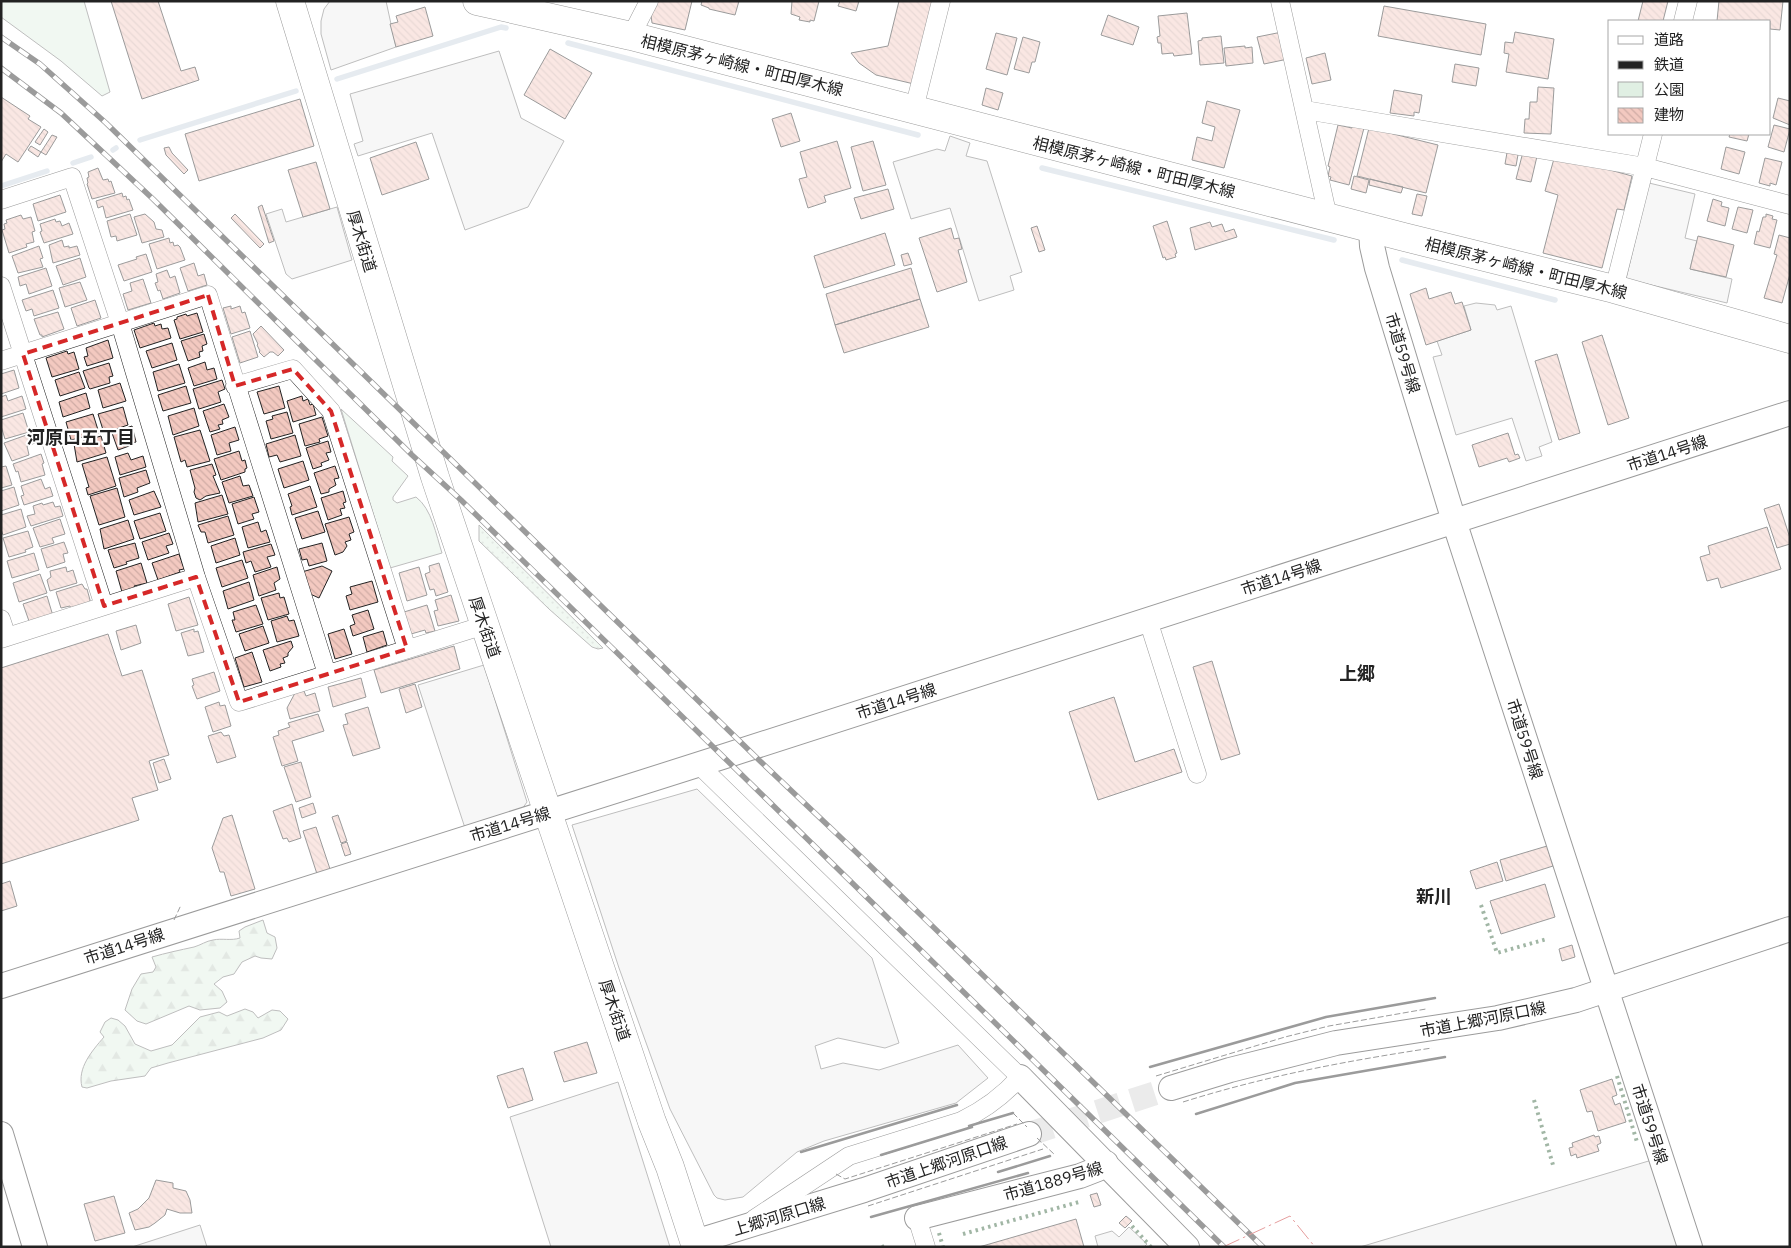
<svg xmlns="http://www.w3.org/2000/svg" width="1791" height="1248" font-family="'IBM Plex Sans','Noto Sans JP',sans-serif">
  <defs>
    <pattern id="grass-dots" width="8" height="8" patternUnits="userSpaceOnUse" patternTransform="scale(1.25)"><rect width="8" height="8" fill="#e0efe3"/><path d="M2 2h.1M6 6h.1" fill="none" stroke="#c0cdc2" stroke-width="1.8" stroke-linecap="round"/></pattern>
    <pattern id="forest-firs" width="22" height="20" patternUnits="userSpaceOnUse" patternTransform="scale(1.25)"><rect width="22" height="20" fill="#e0efe3"/><path d="M5 1l3.5 6h-7zM16 11l3.5 6h-7z" fill="#c0cdc2"/></pattern>
    <pattern id="building-back-hatch" width="6" height="6" patternUnits="userSpaceOnUse" patternTransform="scale(1.25)"><rect width="6" height="6" fill="#f3c9c0"/><path d="M-1 5l2 2M0 0l6 6M5-1l2 2" fill="none" stroke="#d0aca5"/></pattern>
  </defs>
  <rect width="100%" height="100%" fill="#fff"/>
  <path fill="url(#grass-dots)" stroke="#6f6f6f" d="M479 525 603 648 598 649 592 647 549 609 479 541Z"/>
  <path fill="url(#forest-firs)" stroke="#6f6f6f" d="M263 920 267 933 275 937 277 948 272 959 261 958 255 956 242 962 234 974 223 977 214 984 222 991 227 1002 220 1008 200 1010 189 1006 146 1024 137 1021 125 1010 132 989 141 974 153 972 156 967 152 957C166 953 180 950 194 947 201 945 206 941 213 940 222 938 231 941 240 938L239 931 245 927Z
    M245 1009 253 1012 258 1018 272 1010 280 1011 288 1019 281 1030 263 1038 168 1063 151 1068 145 1076 111 1081 87 1088 82 1087C77 1068 92 1051 104 1037L100 1032 105 1022 111 1018 118 1020 125 1026 135 1044 151 1051 172 1045 200 1017 219 1012 227 1016Z"/>
  <path fill="#e0efe3" stroke="#6f6f6f" d="M1 1H84L110 92 102 96 61 61 1 17Z
    M341 409 393 457 392 461 408 476 393 497V500L397 503 416 497C432 509 436 535 442 553L390 568Z"/>
  <path fill="#ededed" stroke="#6f6f6f" d="M330 1H386L396 47 331 70 321 34V21L324 9Z
    M499 51 521 118 564 141 528 207 465 230 432 133 358 156 354 144 363 141 350 94Z
    M950 136 970 143 966 156 987 161 1022 272 1010 276 1014 290 979 301 950 208 911 219 893 162 937 149 945 151Z
    M1649 183 1695 194 1685 238 1697 241 1690 269 1732 279 1727 303 1626 279Z
    M337 207 352 260 292 279 286 274 266 214 282 209 286 222Z
    M1476 303 1495 305 1497 310 1511 306 1552 442 1539 447 1542 456 1526 461 1512 418 1456 435 1433 357 1442 355 1437 341 1471 330 1464 306Z
    M484 665 527 802 522 809 465 828 418 685Z
    M697 789 872 958 899 1043 885 1048 838 1038 815 1046 821 1069 843 1063 879 1070 958 1045 988 1078 956 1103 824 1141 797 1152 743 1197 725 1200 717 1198 714 1195 670 1109 619 968 572 825Z
    M618 1082 670 1247H551L510 1117Z
    M1652 1160 1681 1247H1360Z
    M200 1225 207 1247H132Z
    M1129 1227 1147 1244 1144 1247H1098L1095 1236 1112 1231 1119 1237Z"/>
  <g fill="none" stroke-linecap="round" stroke-linejoin="round">
    <path stroke="#c7d3dd" stroke-width="5.5" d="M568 43 918 135
      M337 79 501 27 506 28
      M140 140 296 91
      M113 150 116 148
      M73 163 91 157
      M1042 168 1334 240
      M1 186 47 171
      M1402 260 1555 300"/>
  </g>
  <path fill="url(#building-back-hatch)" stroke="#222" d="M111 1H158L181 71 195 67 199 80 142 99Z
    M655 1H692L685 30 652 23 651 15Z
    M702 1H739L735 15 709 9V8L701 5Z
    M792 1H819L814 21 810 20V22L799 20 800 17 791 14Z
    M840 1H859L856 11 838 6Z
    M899 1H934L914 84 876 75 859 63 851 53 888 46Z
    M1643 1H1668L1663 21H1638Z
    M1719 1H1783L1780 30 1770 29V21H1717Z
    M1384 6 1486 24 1481 55 1378 36Z
    M425 7 433 36 396 47 390 24 398 22 396 16Z
    M1187 13 1192 54 1174 56 1173 53 1162 54 1161 43H1158L1157 37 1160 36 1158 16Z
    M1108 15 1139 27 1133 45 1101 35Z
    M1282 32 1288 59 1264 64 1257 37Z
    M1515 32 1554 39 1548 79 1506 72 1509 54 1504 53 1505 42 1513 43Z
    M996 33 1017 38 1007 75 986 69Z
    M1221 36 1224 63 1200 65 1198 41 1202 40V38Z
    M1023 37 1040 42 1035 62H1032L1029 73 1014 69Z
    M1245 46V48L1252 47 1253 63 1226 66 1224 48Z
    M550 49 592 73 565 119 524 95Z
    M1325 53 1331 80 1312 84 1306 58Z
    M1455 64 1479 68 1476 86 1452 82Z
    M1538 87 1554 88 1551 134 1524 133 1525 119H1529L1530 102H1537Z
    M986 88 1003 93 998 110 982 105Z
    M1394 90 1422 95 1419 113 1414 112V116L1390 113Z
    M1 97 30 116 28 119 41 127 18 162 6 154 1 162Z
    M1778 98 1790 101V125L1773 118Z
    M300 99 314 146 199 181 185 134Z
    M1207 101 1240 110 1224 168 1192 160 1197 137 1212 141 1215 127 1202 123Z
    M791 113 800 141 781 147 772 119Z
    M1338 125 1352 128V125L1364 128 1349 185 1330 180 1331 177 1328 176 1330 167 1328 166Z
    M1774 125 1790 129 1784 152 1768 147Z
    M1369 128 1438 145 1426 193 1357 176Z
    M44 129 48 132 40 145 35 142Z
    M1730 134H1749L1747 141 1729 137Z
    M52 135 57 137 46 155 41 152Z
    M837 141 851 188 824 196 826 202 808 208 799 179 807 177 800 152Z
    M873 141 886 185 863 191 851 147Z
    M416 142 429 179 382 195 370 158Z
    M31 146 41 152 38 157 28 150Z
    M169 147 172 153 188 170 184 174 166 155 164 148Z
    M1508 147 1519 149 1516 166 1505 164Z
    M1726 147 1745 152 1739 174 1721 169Z
    M1524 148 1538 152 1531 182 1516 179Z
    M1555 155 1632 176 1624 210 1617 209 1602 268 1543 253 1558 195 1545 191Z
    M1765 158 1782 162 1776 185 1770 183V186L1759 183Z
    M316 162 330 209 303 217 288 170Z
    M98 168 103 180 108 179 109 182 111 181 115 193 92 199 87 184 88 183 87 178 89 177 88 172Z
    M1354 176 1369 180 1366 193 1351 189Z
    M1370 179 1403 187 1401 193 1369 185Z
    M888 189 894 209 861 219 854 198Z
    M122 193 123 197 126 196 127 200 129 199 133 210 106 218 103 206 98 208 96 201Z
    M1417 194 1427 196 1422 216 1412 214Z
    M60 195 66 212 38 221 33 204Z
    M1713 199 1722 202 1721 206 1729 208 1725 226 1707 221Z
    M262 205 274 241 269 243 258 207Z
    M1738 207 1753 210 1747 233 1732 229Z
    M130 214 137 235 117 241 116 236 111 237 107 221Z
    M145 214 154 222 156 229 162 230 164 237 142 243 134 217Z
    M235 214 264 244 260 248 231 218Z
    M1766 214 1773 216 1772 219 1777 220 1770 248 1754 244 1757 231 1759 232 1763 217H1766Z
    M21 215 23 219 31 217 35 231 32 232 34 242 26 244 27 247 9 253 2 230 5 229 4 224 7 223 6 220Z
    M55 219 56 222 60 221 62 226 69 223 73 234 44 243 40 232 42 231 40 224Z
    M1167 221 1177 253 1175 254 1176 257 1166 260 1165 257 1163 258 1153 226Z
    M1210 222 1212 227 1222 224 1225 232 1234 229 1237 237 1195 250 1190 228Z
    M1037 226 1045 250 1039 252 1031 228Z
    M951 228 954 239 959 238 962 249 958 250 967 282 937 292 919 238Z
    M885 233 895 265 824 288 814 256Z
    M1779 235 1790 238V274L1782 303 1764 298 1777 255 1774 254Z
    M1698 236 1734 245 1726 277 1690 269Z
    M169 238 170 243 173 242 174 246 178 245 180 247 185 260 157 269 149 244Z
    M62 240 64 247 69 246V248L77 246 80 255 53 263 49 245Z
    M39 246 43 258 40 259 43 267 18 273 12 256Z
    M908 253 912 264 904 266 901 255Z
    M146 254 152 272 124 281 118 265 137 259 136 257Z
    M80 258 86 277 63 285 56 266Z
    M194 263 198 276 204 274 207 285 188 291 180 268Z
    M46 268 52 286 29 294 26 284 20 286 18 277Z
    M911 268 920 299 835 325 826 294Z
    M167 270 170 278 175 276 180 293 163 299 160 290 158 291 155 283 158 282 156 274Z
    M143 279 151 303 128 310 123 294 132 291 130 283Z
    M80 282 87 300 65 307 59 288Z
    M1426 288 1429 299 1451 292 1455 304 1462 302 1471 330 1426 345 1410 294Z
    M53 290 59 308 34 316 32 309 26 311 22 300Z
    M920 299 929 327 844 353 835 325Z
    M95 300 101 318 77 326 71 308Z
    M231 306V309L240 306 242 313 245 312 250 328 231 334 223 308Z
    M58 312 64 329 42 337V335H40L34 319Z
    M197 313 203 332 180 339 174 320 177 319V317L186 314 187 316Z
    M154 323 155 326 161 324 162 329 168 328 171 338 140 348 134 330Z
    M261 326 284 350 278 356 273 352H270L264 357 259 352 260 351 257 345 258 344 253 334Z
    M250 331 258 357 240 363 232 337Z
    M204 334 207 344 202 346 203 351 199 352 200 357 188 361 181 341Z
    M1602 335 1629 418 1608 425 1582 342Z
    M108 340 113 358 87 366 84 357 88 356 86 348Z
    M172 343 177 360 152 368 146 351Z
    M67 351 68 354 74 352 79 369 52 377 46 358Z
    M1557 354 1580 433 1559 440 1535 361Z
    M205 362 207 370 214 368 217 379 194 386 188 368Z
    M109 363 113 376 109 377 110 383 90 389 89 388 83 371Z
    M179 364 185 383 158 391 153 372Z
    M14 370 19 388 1 394V374Z
    M79 372 85 388 60 396 55 380Z
    M222 380 225 389 218 392 221 402 199 409 193 389Z
    M120 383 126 401 103 408 98 390Z
    M186 386 191 403 163 411 158 395Z
    M279 386 285 408 264 414 257 392Z
    M86 393 90 408 63 417 59 402Z
    M6 395 8 401 22 396 26 409 1 417V397Z
    M302 396 303 401 308 399 310 405 313 404 316 415 293 422 287 401Z
    M224 404 229 417 222 420 223 424 218 425 220 429 210 432 203 411Z
    M123 407 128 425 104 433 98 414Z
    M194 408 199 426 173 435 168 416Z
    M287 412 293 433 271 439 266 421 273 419 272 416Z
    M23 413 29 432 5 439 1 426V420Z
    M93 414 99 433 71 440 66 422Z
    M322 417 328 436 319 439 320 442 305 446 299 424Z
    M132 426 136 442 132 443V445L118 450 112 433Z
    M235 427 239 440 229 443 231 451 217 455 211 435Z
    M200 430 210 461 187 467 185 460 181 462 174 437Z
    M32 433 35 443 27 446 29 455 12 461 4 443Z
    M1508 433 1515 455 1518 454 1520 458 1509 462 1507 458 1479 467 1472 445Z
    M295 435 301 456 280 462 277 455 269 457 266 444Z
    M101 436 106 453 77 462 74 444Z
    M328 441 331 452 326 453 329 460 321 463 322 466 313 469 306 448Z
    M239 451 242 461 245 460 247 468 245 469V472L221 480 214 459Z
    M128 453 131 460 143 456 146 467 120 475 115 457Z
    M41 454 44 463 42 464 45 475 21 482 18 471 16 472 13 464Z
    M107 457 116 486 88 495 86 488 89 487 82 464Z
    M303 461 309 480 284 488 278 469Z
    M212 464 216 475 213 476 220 493 206 496 200 500 196 498 194 492 195 488 190 470Z
    M6 466 12 485 1 488V467Z
    M335 466 339 478 334 479 336 485 329 489V492L321 494 314 473Z
    M146 470 150 483 137 488 138 492 124 497 119 478Z
    M240 476 243 486 249 485 253 496 229 503 222 482Z
    M41 479 45 489 50 487 53 496 24 505 21 496 24 495 21 486Z
    M310 486 317 507 292 515 290 507 292 506 288 494Z
    M14 487 19 505 1 511V491Z
    M117 488 125 517 99 525 90 496Z
    M154 491 161 507 134 515 129 500Z
    M343 491 346 502 343 503 345 508 340 509 342 515 328 520 321 498Z
    M222 495 228 514 198 522 195 503Z
    M254 497 259 512 252 514 254 519 238 524 232 504Z
    M53 502 55 507 60 506 63 516 31 526 27 516 35 514 33 506 42 503 43 505Z
    M1779 504 1790 538V544L1777 548 1764 509Z
    M21 509 26 527 3 535 1 529V515Z
    M318 511 325 532 302 539 295 518Z
    M160 513 166 531 140 539 134 521Z
    M228 516 234 535 208 543 205 532H201L198 525Z
    M349 517 354 532 349 534 351 540 345 542 347 546 343 552 335 555 325 524Z
    M60 519 65 534 52 538 54 543 40 547 33 528Z
    M128 520 134 539 104 549 100 529Z
    M258 522 261 532 266 530 270 542 248 548 242 527Z
    M1767 527 1781 569 1721 588 1718 578 1707 581 1700 557 1710 554 1708 546Z
    M28 531 33 547 25 550 26 552 9 557 3 538Z
    M169 533 173 544 166 546 169 553 148 560 142 542Z
    M235 538 240 555 216 563 211 546Z
    M64 542 68 553 63 554 65 562 47 568 41 549Z
    M135 543 139 558 126 562 127 564 114 568 108 550Z
    M322 543 327 561 309 566 307 559 302 560 299 549Z
    M271 544 275 555 267 557 271 567 255 572 251 561 246 563 243 552Z
    M34 553 39 570 12 578 7 561Z
    M179 554 184 569 179 570 180 572 158 580 152 563Z
    M242 560 248 578 222 587 216 568Z
    M141 563 147 583 134 586 135 589 122 592 116 571Z
    M439 563 448 592 436 596 434 589 430 590 425 574 430 572 429 566Z
    M322 566 332 571 319 598 308 593 302 572Z
    M66 567 67 572 73 570 77 583 50 591 47 580 51 577 50 571Z
    M277 567 280 579 274 583 276 590 259 596 253 575Z
    M419 567 427 595 407 601 399 573Z
    M40 574 47 593 19 602 13 583Z
    M372 581 378 602 350 610 346 596 352 594 350 587Z
    M249 582 254 600 228 609 223 591Z
    M82 584 85 589H87L90 600 89 604 71 609 70 606 61 608 56 592Z
    M279 593 280 598 284 597 289 614 268 620 261 598Z
    M451 595 459 621 438 626 434 611 438 610 435 600Z
    M47 596 53 616 30 624 23 604Z
    M189 597 198 625 176 631 168 604Z
    M256 605 263 624 236 632 232 620H235L233 612Z
    M427 605 435 631 426 633 425 630 411 634 404 612Z
    M368 610 374 629 353 636 350 626 355 624 352 615Z
    M287 616 289 621 294 620 299 636 277 642 271 621Z
    M136 625 141 643 121 650 116 631Z
    M263 626 269 643 245 651 239 634Z
    M194 629V632L198 631 204 652 188 656 181 633Z
    M344 629 352 654 335 659 328 634Z
    M383 631 387 645 367 652 363 637Z
    M108 634 122 676 142 670 169 755 149 761 158 790 132 798 139 820 1 864V668Z
    M291 641 293 647 288 653V656L283 658 285 663 280 664 281 667 270 671 263 650Z
    M454 646 460 669 381 693 374 670Z
    M252 652 262 682 244 687 235 658Z
    M1212 661 1240 754 1221 760 1193 667Z
    M214 672 220 691 197 699 192 686 194 685 192 679Z
    M361 678 366 697 333 707 328 687Z
    M415 684 422 707 406 713 399 689Z
    M304 691 306 696 315 693 320 711 290 719 287 708 295 693Z
    M1114 697 1135 762 1174 749 1182 772 1098 800 1069 712Z
    M219 702 220 706 225 705 231 726 213 732 205 707Z
    M368 707 380 748 353 756 343 725 348 724 345 714Z
    M318 714 324 731 292 741 298 761 282 766 273 737 279 735 278 731 290 727 288 723Z
    M221 732 224 736 229 735 236 757 217 763 208 736Z
    M164 759 171 779 159 783 153 763Z
    M301 762 311 797 296 802 284 767Z
    M313 803 316 813 302 818 299 808Z
    M292 804 301 838 289 842 287 838 283 839 273 811Z
    M232 815 255 889 231 896 224 872H220L212 848 223 818Z
    M338 815 347 841 341 843 332 817Z
    M316 827 330 869 317 874 303 831Z
    M347 842 351 854 345 856 341 844Z
    M1547 846 1553 866 1506 881 1500 860Z
    M1497 862 1503 881 1476 889 1470 871Z
    M10 881 17 906 1 911V884Z
    M1545 884 1555 917 1501 934 1490 901Z
    M1572 945 1575 957 1562 961 1559 949Z
    M587 1042 597 1073 564 1082 554 1052Z
    M523 1068 533 1100 508 1108 497 1076Z
    M1612 1079 1617 1095 1612 1097 1615 1105 1620 1103 1626 1122 1598 1131 1592 1111 1587 1112 1580 1090Z
    M1594 1135 1595 1137 1599 1136 1601 1143 1597 1145 1599 1151 1577 1158 1576 1154 1571 1156 1569 1148 1573 1147 1572 1143Z
    M156 1180 173 1183V1188L186 1191 190 1200 192 1213H180L167 1209 165 1215 155 1223 149 1227 135 1230 129 1213 138 1209 149 1198Z
    M1097 1193 1101 1205 1094 1207 1090 1195Z
    M114 1196 125 1233 95 1241 84 1204Z
    M1126 1216 1132 1221 1125 1228 1119 1223Z
    M1076 1219 1084 1247H979Z"/>
  <g fill="none" stroke-linecap="round" stroke-linejoin="round">
    <path stroke="#d3d3d3" stroke-width="24" stroke-dasharray="24 12" stroke-linecap="butt" d="M1029 1134 1171 1088"/>
    <g stroke="#222" stroke-width="19">
      <path id="street" d="M1280 1 1328 217
        M1683 21 1688 1
        M631 36 649 1
        M914 109 941 1
        M1305 110 1645 167 1790 205
        M1 200 72 177 120 323 196 577 239 702 485 625
        M1 286 104 606
        M1614 289 1653 134
        M1 361 208 295 327 674
        M235 386 293 369 331 411 407 649
        M1 619 7 637
        M1148 620 1197 774
        M1 639 196 577
        M698 764 1020 1077C1003 1096 984 1110 961 1121L849 1156 754 1219
        M917 1218 926 1247"/>
    </g>
    <g stroke="#222" stroke-width="26">
      <path id="secondary" d="M1371 228 1372 246 1377 268 1454 521 1690 1247
        M1 986 722 757 1790 413
        M1020 1077 1187 1247
        M1171 1088 1230 1070 1336 1043 1498 1018 1576 1000 1790 929
        M1 1134 35 1247
        M917 1218 1080 1176 1098 1169 1106 1163
        M695 1242 864 1190 1029 1134"/>
    </g>
    <g stroke="#222" stroke-width="29">
      <path id="primary" d="M290 1 435 477 652 1122 670 1167 696 1247
        M477 1 631 36 1404 237 1614 289 1790 339"/>
    </g>
    <use href="#street" stroke="#fff" stroke-width="18"/>
    <use href="#secondary" stroke="#fff" stroke-width="24"/>
    <use href="#primary" stroke="#fff" stroke-width="28"/>
    <g stroke="#222" stroke-width="5.5">
      <path id="rail" d="M1 37 40 64 106 123 760 761 856 852 1263 1247
        M1 68 61 113 153 199 412 455 461 500 1224 1247"/>
    </g>
    <use href="#rail" stroke="#fff" stroke-width="4" stroke-dasharray="11" stroke-linecap="butt"/>
    <path stroke="#2f5e38" stroke-width="4" stroke-dasharray="2.5 4" stroke-linecap="butt" d="M1481 905 1497 953 1547 939
      M1617 1076 1637 1142
      M1534 1100 1553 1165
      M1132 1226 1151 1247
      M939 1233 943 1247
      M963 1234 1079 1202
      M882 1247 887 1245"/>
    <path stroke="#222" stroke-width="1" stroke-dasharray="6 2.5" stroke-linecap="butt" d="M174 920 181 905
      M1156 1076 1285 1037 1329 1026 1426 1009
      M1183 1102C1266 1076 1346 1061 1432 1048
      M1013 1113 1027 1127
      M1037 1138 1055 1155
      M836 1174 845 1179 1017 1124
      M868 1206 1043 1149"/>
    <path stroke="#222" stroke-width="2.5" d="M1150 1067 1326 1017 1435 998
      M1196 1114 1295 1083 1445 1057
      M969 1126 1013 1113
      M801 1152 957 1105
      M881 1155 972 1127
      M998 1172 1050 1156
      M871 1217 1028 1173"/>
    <path stroke="#c62828" stroke-width="1" stroke-dasharray="18 4 2.5 4" stroke-linecap="butt" d="M1223 1247 1290 1216 1315 1247"/>
  </g>
  <path d="M0 0H1791V1248H0ZM208 295 235 386 293 369 331 411 407 649 239 702 196 577 104 606 23 354Z" fill="#fff" fill-opacity=".55" fill-rule="evenodd"/>
  <path fill="none" stroke="#d62828" stroke-width="4" stroke-dasharray="10 6" stroke-linejoin="round" d="M208 295 235 386 293 369 331 411 407 649 239 702 196 577 104 606 23 354Z"/>
  <g text-anchor="middle" stroke-width="4" stroke-linejoin="round" paint-order="stroke">
    <g font-size="16" fill="#222" stroke="#fff">
      <text transform="translate(742 65) rotate(14)" y="6">相模原茅ヶ崎線・町田厚木線</text>
      <text transform="translate(1134 167) rotate(14)" y="6">相模原茅ヶ崎線・町田厚木線</text>
      <text transform="translate(362 241) rotate(73)" y="6">厚木街道</text>
      <text transform="translate(1526 268) rotate(14)" y="6">相模原茅ヶ崎線・町田厚木線</text>
      <text transform="translate(1403 353) rotate(73)" y="6">市道59号線</text>
      <text transform="translate(1667 453) rotate(-18)" y="6">市道14号線</text>
      <text transform="translate(1281 577) rotate(-18)" y="6">市道14号線</text>
      <text transform="translate(485 627) rotate(71)" y="6">厚木街道</text>
      <text transform="translate(896 701) rotate(-18)" y="6">市道14号線</text>
      <text transform="translate(1525 739) rotate(72)" y="6">市道59号線</text>
      <text transform="translate(510 824) rotate(-17)" y="6">市道14号線</text>
      <text transform="translate(124 946) rotate(-18)" y="6">市道14号線</text>
      <text transform="translate(615 1010) rotate(71)" y="6">厚木街道</text>
      <text transform="translate(1483 1019) rotate(-11)" y="6">市道上郷河原口線</text>
      <text transform="translate(1650 1124) rotate(72)" y="6">市道59号線</text>
      <text transform="translate(946 1162) rotate(-19)" y="6">市道上郷河原口線</text>
      <text transform="translate(1053 1181) rotate(-16)" y="6">市道1889号線</text>
      <text transform="translate(779 1216) rotate(-17)" y="6">上郷河原口線</text>
    </g>
    <g font-size="18" font-weight="bold" fill="#222" stroke="#fff">
      <text x="81" y="444">河原口五丁目</text>
      <text x="1357" y="680">上郷</text>
      <text x="1434" y="903">新川</text>
    </g>
  </g>
  <rect width="1791" height="1248" fill="none" stroke="#222222" stroke-width="5"/>
  <rect x="1608" y="20" width="162" height="115" fill="#ffffff" stroke="#a7a7a7"/>
  <rect x="1618" y="36" width="25" height="8" fill="#ffffff" stroke="#a7a7a7"/>
  <text x="1654" y="45" font-size="15" fill="#222222">道路</text>
  <rect x="1618" y="61" width="25" height="8" fill="#222222" stroke="#a7a7a7"/>
  <text x="1654" y="70" font-size="15" fill="#222222">鉄道</text>
  <rect x="1618" y="82" width="25" height="15" fill="#e0efe3" stroke="#a7a7a7"/>
  <text x="1654" y="95" font-size="15" fill="#222222">公園</text>
  <rect x="1618" y="108" width="25" height="15" fill="url(#building-back-hatch)" stroke="#a7a7a7"/>
  <text x="1654" y="120" font-size="15" fill="#222222">建物</text>
</svg>
